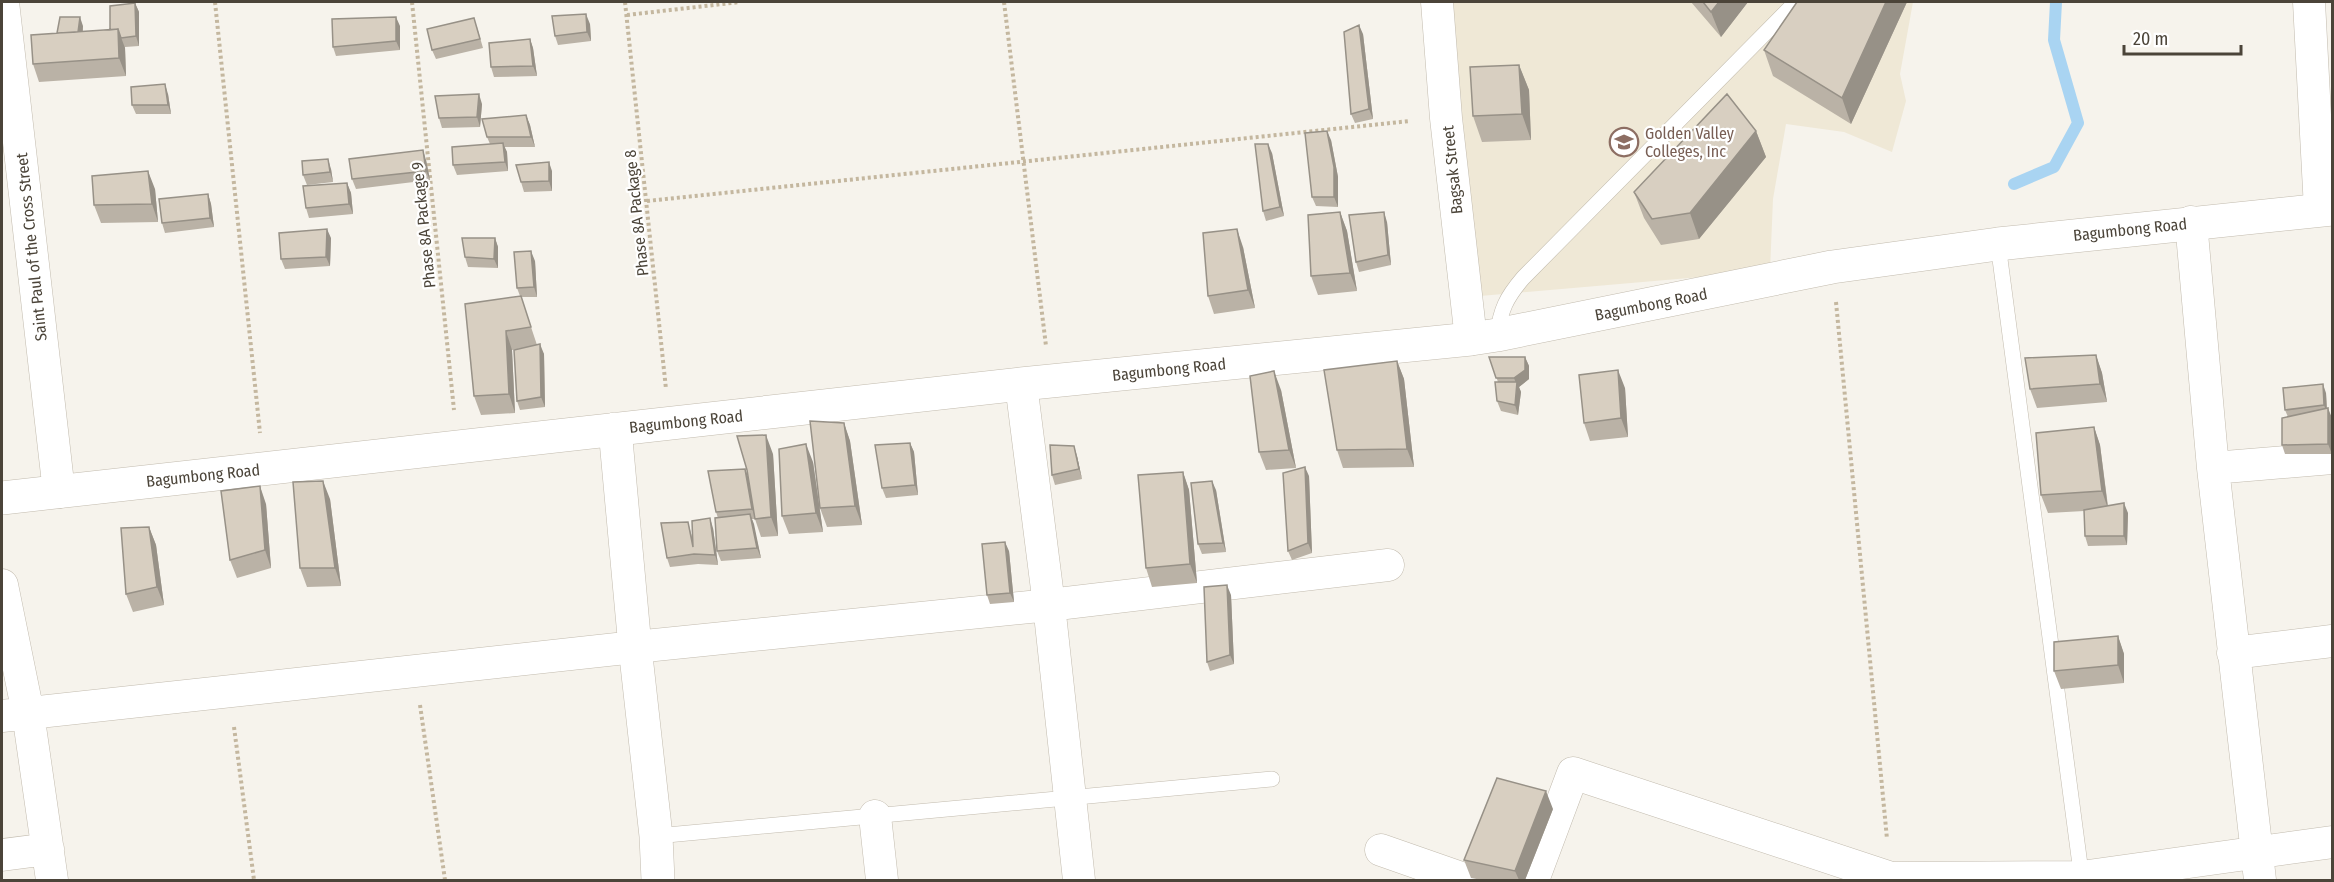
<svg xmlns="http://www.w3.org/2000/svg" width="2334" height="882" font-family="'Fira Sans Condensed',sans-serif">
  <rect width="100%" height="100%" fill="#f6f3ec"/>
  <path fill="#efe8d6" d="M1450 2H1913L1900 74 1906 101 1892 152 1844 132 1786 124 1773 199 1770 271 1480 296Z"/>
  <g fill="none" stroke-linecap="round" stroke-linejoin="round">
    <path stroke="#a9d4f2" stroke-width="12" d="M2014 184 2054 167 2078 123 2054 40 2056 2"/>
    <g stroke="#c2bbae" stroke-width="16">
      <path id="service" d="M1998 244 2082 880
        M1497 335C1501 309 1506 298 1523 278L1796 2
        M656 836 1272 779"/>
    </g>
    <g stroke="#c2bbae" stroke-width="33">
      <path id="minor" d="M3 2 59 492
        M1437 2 1446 118 1471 339
        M2309 2 2320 209
        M2191 222 2213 468 2260 880
        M1021 384 1049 605 1079 880
        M2213 468 2332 458
        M2 585 28 713 52 880
        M2233 653 2332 641
        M2 716 635 647 1049 605 1388 565
        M875 816 882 880
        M1381 850 1467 880
        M2 855 48 849
        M1533 880 1573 773 1891 878 2081 877 2332 842"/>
    </g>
    <g stroke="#c2bbae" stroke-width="34">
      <path id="tertiary" d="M615 429 635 647 656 836 658 880
        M2 498 1021 384 1471 339 1497 335 1832 267 1998 244 2332 209"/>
    </g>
    <path stroke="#c4b79f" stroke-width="4" stroke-dasharray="3 3" stroke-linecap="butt" d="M215 2 260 433
      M412 2 454 410
      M625 2 666 389
      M1004 2 1046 346
      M627 15 740 2
      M647 201 1410 121
      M1836 302 1887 839
      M420 705 445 880
      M234 727 254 880"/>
    <use href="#service" stroke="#fff" stroke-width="15"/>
    <use href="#minor" stroke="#fff" stroke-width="32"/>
    <use href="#tertiary" stroke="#fff" stroke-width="33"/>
  </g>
  <path fill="#bab2a6" d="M1691 2H1748L1721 37Z
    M1797 2H1907L1851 124 1773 76 1764 50Z
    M135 3 139 12V46L125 47 126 76 39 82 33 64 57 33 83 26V32L110 30Z
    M590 24 591 41 558 45 555 36Z
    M400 26V50L336 56 333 47Z
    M477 27 483 48 436 59 432 50Z
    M1363 34 1373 119 1355 123 1351 114Z
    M530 39 533 48 537 76 494 77 491 67Z
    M1519 65 1529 90 1531 140 1482 142 1473 116Z
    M168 94 171 114H136L132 105Z
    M482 104 480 127 442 128 439 118Z
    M526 115 530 125 535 147H504L507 152 508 171 457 175 453 165 490 144 487 137Z
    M1756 131 1766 157 1699 239 1661 245 1644 218 1634 192Z
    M1331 140 1338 177V207L1316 206 1312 197Z
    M1272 153 1284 216 1266 221 1263 211Z
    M426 160 430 180 356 189 352 179Z
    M331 169 333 182 307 185 303 175Z
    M552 171V191L524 192 521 182Z
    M347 183 351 193 353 214 309 218 306 208Z
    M155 189 158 222 101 223 94 205Z
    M208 194 211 204 214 227 165 233 162 223Z
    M1340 212 1347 231 1357 291 1318 295 1311 276Z
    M1387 222 1391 265 1359 272 1356 262Z
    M331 238 330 266 285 269 281 259Z
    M495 238 498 247V268L468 267 465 257Z
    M1243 247 1255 308 1214 314 1208 296Z
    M535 261 537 297H521L537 345 544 354 545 407 520 410 517 401 529 347 512 350 515 413 481 415 474 396 520 296 517 288Z
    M2096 355 2102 373 2107 402 2037 408 2030 389Z
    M1489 357H1525L1529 366V379L1519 387 1521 392 1518 415 1501 411 1497 401 1498 382Z
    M1397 361 1404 379 1414 467 1343 468 1337 450Z
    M1625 388 1628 437 1590 441 1584 423Z
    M1281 390 1296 468 1266 470 1259 452Z
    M2326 393 2327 409 2332 418V454H2285L2282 445 2288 417 2285 410Z
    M844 423 850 441 862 525 827 527 820 508Z
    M2094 427 2100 445 2108 506 2128 513 2127 545 2088 546 2085 536 2084 511 2048 513 2041 495Z
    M910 443 914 452 918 495 886 498 882 488Z
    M773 454 778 536 761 537 755 519H752L761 558 721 561 717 551 718 518 716 512 745 469 748 477Z
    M1077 456 1082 479 1055 485 1052 475Z
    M813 462 823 532 789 534 782 516Z
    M1183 472 1189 490 1197 583 1152 587 1146 568Z
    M1309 476 1312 553 1292 560 1288 551Z
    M1216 490 1226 552 1202 554 1198 544Z
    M330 499 341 586 307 587 300 568Z
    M266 504 271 568 237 578 230 560Z
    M688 522 692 537 713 528 718 565 698 564 670 567 667 558Z
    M149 527 156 545 164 605 133 612 126 594Z
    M1009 551 1014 602 990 604 987 595Z
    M1231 595 1234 664 1210 671 1207 662Z
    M2118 636 2124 654V683L2061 689 2054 671Z
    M1553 809 1525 880H1482L1471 878 1464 860Z"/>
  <path fill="#979187" d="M1719 2H1748L1721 37 1711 12Z
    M1886 2H1907L1851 124 1842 98Z
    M135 3 139 12V46L136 36Z
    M586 14 590 24 591 41 587 32Z
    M80 17 83 26 81 46 77 36Z
    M396 17 400 26V50L396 41Z
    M1359 25 1363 34 1373 119 1369 109Z
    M118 29 125 48 126 76 119 58Z
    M530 39 533 48 537 76 533 66Z
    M1519 65 1529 90 1531 140 1522 114Z
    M165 84 168 94 171 114 168 105Z
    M479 94 482 104 480 127 477 117Z
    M526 115 530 125 535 147 531 137Z
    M1327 131 1331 140 1338 177V207L1334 197Z
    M1756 131 1766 157 1699 239 1690 213Z
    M503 143 507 152 508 171 505 162Z
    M1268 144 1272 153 1284 216 1280 207Z
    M423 150 426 160 430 180 426 171Z
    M328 159 331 169 333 182 330 172Z
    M549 162 552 171V191L549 181Z
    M148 171 155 189 158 222 152 204Z
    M347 183 351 193 353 214 349 204Z
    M208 194 211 204 214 227 210 218Z
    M1340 212 1347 231 1357 291 1350 273Z
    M1384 212 1387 222 1391 265 1388 255Z
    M327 229 331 238 330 266 326 257Z
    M1237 229 1243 247 1255 308 1248 290Z
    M495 238 498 247V268L494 259Z
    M531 251 535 261 537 297 534 287Z
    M506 331 512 350 515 413 509 394Z
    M540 344 544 354 545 407 541 397Z
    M2096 355 2102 373 2107 402 2100 384Z
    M1525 357 1529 366V379L1519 387 1521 392 1518 415 1515 405 1517 386 1514 378Z
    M1397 361 1404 379 1414 467 1407 449Z
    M1618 370 1625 388 1628 437 1621 418Z
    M1274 371 1281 390 1296 468 1289 450Z
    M2323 384 2326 393 2327 414 2324 405Z
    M2328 408 2332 418V454L2328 444Z
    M844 423 850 441 862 525 855 506Z
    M2094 427 2100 445 2108 509 2102 491Z
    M766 435 773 454 778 536 771 517Z
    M910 443 914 452 918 495 915 485Z
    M806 444 813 462 823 532 816 513Z
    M1074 446 1077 456 1082 479 1079 469Z
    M1305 467 1309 476 1312 553 1308 543Z
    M745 469 749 479 756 519 752 509Z
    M1183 472 1189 490 1197 583 1190 564Z
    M323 481 330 499 341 586 335 568Z
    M1212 481 1216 490 1226 552 1223 543Z
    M260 486 266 504 271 568 265 550Z
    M2124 503 2128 513 2127 545 2124 536Z
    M750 514 754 524 761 558 757 548Z
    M710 518 713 528 718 565 715 555Z
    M149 527 156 545 164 605 157 587Z
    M1005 542 1009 551 1014 602 1010 593Z
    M1227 585 1231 595 1234 664 1230 655Z
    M2118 636 2124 654V683L2118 665Z
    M1546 791 1553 809 1525 880H1519L1515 871Z"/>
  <path fill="#d8cfc1" stroke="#979187" stroke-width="1.5" d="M1703 2H1719L1711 12Z
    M1797 2H1886L1842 98 1764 50Z
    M135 3 136 36 121 38 118 29 110 30V6Z
    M586 14 587 32 555 36 552 16Z
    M60 17H80L78 32 57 33Z
    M396 17V41L333 47 332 19Z
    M474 18 480 39 432 50 427 29Z
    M1359 25 1369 109 1351 114 1344 32Z
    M118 29 119 58 33 64 31 35Z
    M530 39 533 66 491 67 489 43Z
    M1519 65 1522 114 1473 116 1470 67Z
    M165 84 168 105H132L131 87Z
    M479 94 477 117 439 118 435 96Z
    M1727 94 1756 131 1690 213 1652 219 1634 192Z
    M526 115 531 137H487L482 119Z
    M1327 131 1334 167V197H1312L1305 133Z
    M503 143 505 162 453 165 452 147Z
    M1255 144H1268L1280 207 1263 211Z
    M423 150 426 171 352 179 349 159Z
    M328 159 330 172 303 175 302 161Z
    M549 162V181L521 182 516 165Z
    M148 171 152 204 94 205 92 176Z
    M347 183 349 204 306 208 303 186Z
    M208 194 210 218 162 223 159 199Z
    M1340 212 1350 273 1311 276 1308 215Z
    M1384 212 1388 255 1356 262 1349 215Z
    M327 229 326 257 281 259 279 233Z
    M1237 229 1248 290 1208 296 1203 233Z
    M462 238H495L494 259 465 257Z
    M531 251 534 287 517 288 514 252Z
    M521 296 531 327 506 331 509 394 474 396 465 304Z
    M540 344 541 397 517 401 514 350Z
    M2096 355 2100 384 2030 389 2025 358Z
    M1489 357H1525V370L1514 378H1496Z
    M1397 361 1407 449 1337 450 1324 370Z
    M1618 370 1621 418 1584 423 1579 375Z
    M1274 371 1289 450 1259 452 1250 376Z
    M1495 382H1517L1515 405 1497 401Z
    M2323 384 2324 405 2285 410 2283 388Z
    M2328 408V444L2282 445V418Z
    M810 421 844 423 855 506 820 508Z
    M2094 427 2102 491 2041 495 2036 433Z
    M766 435 771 517 755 519 747 470 737 436Z
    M910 443 915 485 882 488 875 445Z
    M806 444 816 513 782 516 779 449Z
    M1050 445 1074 446 1079 469 1052 475Z
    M1305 467 1308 543 1288 551 1283 473Z
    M745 469 752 509 716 512 708 471Z
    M1183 472 1190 564 1146 568 1138 475Z
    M323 481 335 568H300L293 482Z
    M1212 481 1223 543 1198 544 1191 483Z
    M260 486 265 550 230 560 221 491Z
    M2124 503V536H2085L2084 510Z
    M750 514 757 548 717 551 715 518Z
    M710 518 715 555 694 554 667 558 661 523 688 522 693 547 692 521Z
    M149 527 157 587 126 594 121 528Z
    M1005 542 1010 593 987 595 982 544Z
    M1227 585 1230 655 1207 662 1204 587Z
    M2118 636V665L2054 671V642Z
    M1497 778 1546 791 1515 871 1464 860Z"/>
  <defs>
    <g id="school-ring" transform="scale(1.5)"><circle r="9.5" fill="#fff" stroke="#8d6e63" stroke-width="1.5"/><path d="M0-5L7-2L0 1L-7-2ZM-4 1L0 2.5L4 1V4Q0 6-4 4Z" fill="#8d6e63"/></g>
  </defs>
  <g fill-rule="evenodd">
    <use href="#school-ring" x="1624" y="142"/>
  </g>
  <g text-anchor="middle" stroke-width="4.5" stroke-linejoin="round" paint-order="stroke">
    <g font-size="16" fill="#785e54" stroke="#fff" text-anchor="start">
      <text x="1645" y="139">Golden Valley<tspan x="1645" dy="18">Colleges, Inc</tspan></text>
    </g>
    <g font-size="16" fill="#4b4439" stroke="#fff">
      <text transform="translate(1452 170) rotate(-96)" y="6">Bagsak Street</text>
      <text transform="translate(636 213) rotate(-96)" y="6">Phase 8A Package 8</text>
      <text transform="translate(423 225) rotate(-96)" y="6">Phase 8A Package 9</text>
      <text transform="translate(2130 229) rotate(-6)" y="6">Bagumbong Road</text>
      <text transform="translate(31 247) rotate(-96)" y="6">Saint Paul of the Cross Street</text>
      <text transform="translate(1651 304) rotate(-11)" y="6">Bagumbong Road</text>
      <text transform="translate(1169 369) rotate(-6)" y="6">Bagumbong Road</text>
      <text transform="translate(686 421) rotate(-6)" y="6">Bagumbong Road</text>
      <text transform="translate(203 475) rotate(-6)" y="6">Bagumbong Road</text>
    </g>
  </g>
  <rect width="2334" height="882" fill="none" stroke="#4b4439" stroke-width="6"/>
  <path d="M2124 45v9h117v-9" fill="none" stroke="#4b4439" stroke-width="3"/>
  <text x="2133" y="45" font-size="18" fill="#4b4439" stroke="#ffffff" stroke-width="4.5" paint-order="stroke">20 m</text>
</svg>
